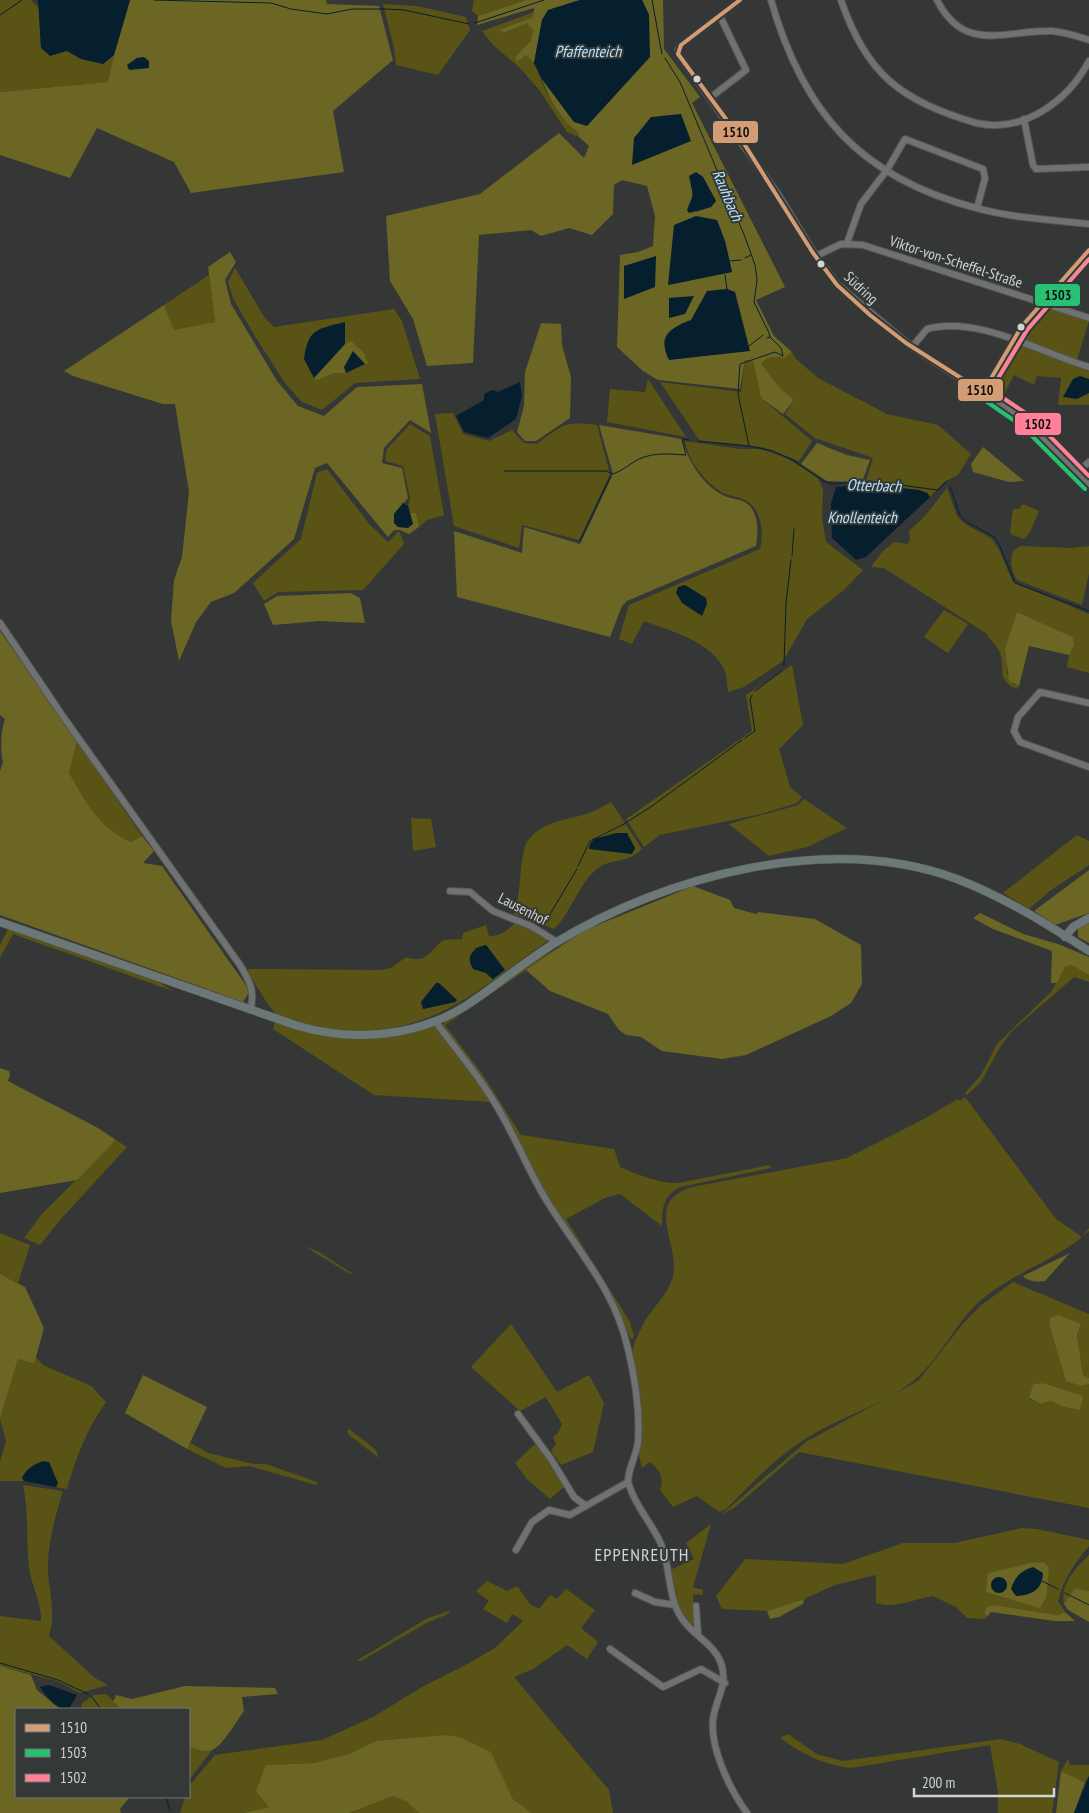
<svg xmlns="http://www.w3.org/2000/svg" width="1089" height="1813" font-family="'PT Sans Narrow',sans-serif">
  <rect width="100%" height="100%" fill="#353736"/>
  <path fill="#595415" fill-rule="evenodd" d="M0 0H31L39 8 41 48 67 51 81 59 103 64 114 55 109 82 0 92Z
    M474 0H526L478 16 472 11Z
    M383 4 417 6 466 17 470 30 438 75 396 65 394 48Z
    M534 12 533 17 500 30 505 33 527 22 533 30 531 42 516 56V62L526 55C540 67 540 82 549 97 556 110 567 125 579 133V137L567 132 540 91 521 69 493 45 482 31Z
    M235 268 265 318 274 327 394 309 402 321 420 379 355 383 322 410 302 402 285 383 256 338 233 298 228 282Z
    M209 275 215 322 174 331 164 305Z
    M1045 307 1089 321 1075 366 1089 371V405H1058L1061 378 1037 376 1034 385 1014 375 1002 398 992 390 1023 333Z
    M792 352 795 358 818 378 887 414 938 425 971 454 958 475 944 482 930 497 927 493 919 490 865 484 873 458 815 438 785 414 794 400 780 388 760 364C767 356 774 356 783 358Z
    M745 360 753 361 761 398 812 441 799 461 762 447 700 441 660 382 741 392Z
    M648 379 686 437 607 422 610 389 645 392Z
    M453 413 463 434 489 441 512 430 524 443 537 444C562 425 565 421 597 425L610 474 579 540 522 525 519 548 454 526 435 414Z
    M410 424 430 436 444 515 427 520 419 527 416 514 410 513 408 506 410 498 403 466 385 461 387 449Z
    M685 441 740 449H761L788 459 817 477 823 489 822 518 826 542 863 570 844 590 807 619 783 661 744 687 728 692C727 685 727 675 724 669 710 641 671 631 644 621L632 644 619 639 629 605 760 549C764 533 762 509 745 500 739 497 730 496 723 493 705 483 688 460 685 441Z
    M327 469 370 525 388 542 399 531 404 544 363 590 278 592 264 601 253 583 301 539 317 473Z
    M947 488 957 516 965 524 992 539 999 550 1013 582 1089 614V673L1067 667 1069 655 1074 645 1073 637 1017 612 1005 648 1007 651V673L1013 684 1019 686 1017 689C995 680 1006 669 1000 653 997 645 989 640 987 634L884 568 871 567 882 552 894 542 908 544 910 539 909 531 926 515Z
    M1023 504 1039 511 1030 532 1024 539 1012 535 1010 532 1013 509H1019Z
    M1021 546 1072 548 1089 546V573L1082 605 1017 580C1011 569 1009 562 1014 550Z
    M944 610 968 624 948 653 924 637Z
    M792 665 803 725 779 749 790 787 802 797 797 803 761 814 660 835 644 847 626 819 752 731 746 695Z
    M77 741 142 836 131 842C98 827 87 803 69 773Z
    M804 799 847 828 807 847 769 856 729 824 798 805Z
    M611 802 642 849C628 864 610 858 597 869 578 884 572 912 554 929L514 914C521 893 519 871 524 850 531 823 565 820 587 814 595 811 603 806 611 802Z
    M411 818 431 819 436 847 413 851Z
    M1077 835 1089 841V865L1051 890 1029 909 1003 893Z
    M516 922 548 938V941C476 990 439 1033 345 1031 324 1030 297 1027 279 1016 271 1012 252 978 246 969L380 970 391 968 406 957C427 964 429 952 443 940L462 939 463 933 486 925 489 936C501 936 508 930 516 922ZM486 945 504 970 492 979 486 973 473 969 475 948ZM438 983 457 1000 455 1002 424 1009 421 1002Z
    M8 929 157 981 173 991 13 934 0 958V945Z
    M560 947 445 1025 483 1075 521 1135 614 1149 620 1167C639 1175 657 1183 678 1183L770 1165 771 1168 680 1187C663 1196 662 1208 662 1226L620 1194 607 1197 566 1219 630 1322 634 1336 633 1339H631L611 1294 594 1266 546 1196 528 1161 443 1025 445 1021 541 957Z
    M1071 965 1089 975V982L1074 977 1013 1030 1000 1047 981 1082 967 1095 965 1093 981 1075 997 1044 1052 991 1065 967Z
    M275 1021 356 1038 431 1025 435 1027 492 1102 374 1095 273 1029Z
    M965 1097 1056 1219 1082 1237 1089 1228V1231C1059 1259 1019 1270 986 1296 956 1319 942 1358 912 1382 880 1406 838 1418 805 1439 775 1458 750 1485 725 1510L719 1512 697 1496 673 1507 660 1490C665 1477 659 1470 650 1462L642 1468C635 1445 639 1423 638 1400 637 1384 630 1365 633 1350 634 1341 639 1333 643 1325 651 1308 669 1295 673 1276 680 1243 643 1202 692 1187L847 1158 922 1120 958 1099 960 1101Z
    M116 1140 127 1147 61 1219 40 1245 24 1238 42 1214Z
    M0 1233 30 1245 18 1283 0 1274Z
    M304 1246 319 1252 353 1274H350Z
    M1013 1282 1089 1314V1378L1083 1375 1077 1335 1081 1324 1050 1327 1058 1350 1082 1386 1089 1384V1508L799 1452 734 1508 721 1515 806 1442 918 1381 962 1325 980 1306ZM1043 1383 1082 1396 1080 1410 1064 1407 1051 1401 1041 1404 1029 1399 1033 1384Z
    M511 1324 557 1392 589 1375 604 1403 593 1452 561 1465 551 1451 556 1444 553 1437 558 1433 562 1424 546 1397 520 1411 471 1367Z
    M36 1357 43 1365 91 1386 106 1402C87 1429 76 1457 67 1489L56 1487 58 1483 22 1478 24 1481H0V1462L6 1441 0 1419 18 1359 33 1364Z
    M349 1429 375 1449 379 1458 349 1435 347 1431Z
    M189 1442 208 1453 254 1464H266L317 1482V1485L249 1466 226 1468 187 1449Z
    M536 1443 565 1486 550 1499 527 1479 515 1463Z
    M23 1485 63 1491C56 1514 49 1538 48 1563 47 1588 57 1610 49 1636L95 1678 108 1685 80 1693 57 1681 0 1666V1616L41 1621C42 1602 31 1586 29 1567 26 1540 29 1513 23 1485Z
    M711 1524 693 1587 703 1590V1595L693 1594 695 1625H691C677 1610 675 1590 670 1570L694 1559 686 1543Z
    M1022 1528 1037 1529 1089 1540V1546C1074 1564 1064 1578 1058 1601L1065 1612 1058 1615 994 1605 987 1606 984 1613 988 1616 985 1619 967 1618 956 1607 933 1596C913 1599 897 1609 876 1603V1575L835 1585 804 1599 767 1611 722 1609 716 1596 745 1559 843 1564 903 1543H954Z
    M1089 1555V1591L1075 1588 1064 1604C1060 1583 1076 1568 1089 1555Z
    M487 1581 507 1591 517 1586 530 1604 539 1609 550 1595 557 1599 566 1589 595 1610 581 1628 598 1642 587 1659 567 1645 533 1669 514 1677 609 1790 613 1813H532L513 1799 491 1752 443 1735 376 1741 349 1754 314 1763 266 1765 270 1807 243 1813H180L185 1797H189V1786L215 1755 322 1740 373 1717 422 1687 469 1663 495 1648 523 1621 512 1614 507 1623 483 1609 489 1601 476 1591Z
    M451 1610 446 1615 428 1622 361 1661H356L426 1619Z
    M106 1694 122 1709 82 1708 81 1704 94 1695Z
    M788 1734 817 1754 843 1761 1001 1739 1020 1744 1059 1762 1052 1813H998V1792L990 1745 851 1768C824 1765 802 1754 780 1738Z
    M189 1746 199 1750H212L189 1780Z
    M1068 1759 1070 1765H1089V1776L1085 1782 1061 1771Z
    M393 1796 407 1802 419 1813H349Z"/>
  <path fill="#6b6624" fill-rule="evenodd" d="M130 0H326L327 4 379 6 393 60 333 111 344 172 191 193 174 162 97 128 70 178 0 155V92L108 82 114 55Z
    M526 0H580L548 10 542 20 534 63 526 55 516 63V56L531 41 533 30 527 23 504 33 499 30 533 17 534 8 477 25 478 16Z
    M642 0H663L664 49 700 97 692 103 785 287 756 300 774 336 792 352 784 358C774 356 767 356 761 364L780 388 794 400 783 414 761 398 753 361 745 360 740 389 658 380 643 371 617 347 620 255 638 252 653 246 655 216 647 186 622 180 614 185 613 214 592 235 569 228 541 236 531 230 479 235 473 363 427 366 413 319 390 281 386 216 480 194 559 133 584 158 589 146 579 137V133C561 121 549 99 542 79L574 122 649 15ZM703 177 716 201 711 207 696 212 692 200V188ZM725 241 732 272 668 285Z
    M230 252 236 262 225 280 231 304 277 381 298 406 324 416 357 387 422 384 431 433 410 420 384 448 382 463 402 468 408 498 394 514 413 524 410 513H416L419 527 409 534 400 530H394L388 537 327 463 315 468 294 539 234 593 211 602 196 622 179 661 171 621 174 580 182 557 189 492 175 404H163L73 376 64 371 164 305 174 330 215 322 208 267Z
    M541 323 561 324 562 345 571 377 570 418 536 441H525L517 432 524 406 525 372Z
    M351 341 364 353 368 363 365 364 353 352 344 367 346 373H334L317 380 314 378 345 344Z
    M599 425 682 439C688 461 703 486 725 496 734 500 747 499 752 509 759 520 758 534 756 546L627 601 622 606 610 637 457 597 454 531 522 553 524 527 580 544 613 474Z
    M817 443 847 455 870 460 862 482 827 481 801 464Z
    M983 447 1024 481 1009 482 973 472 971 464Z
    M351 593 360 598 365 623 319 621 273 625 264 604 277 596Z
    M1017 612 1073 637 1074 645 1069 655 1029 646 1019 686 1009 681 1005 648Z
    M0 631 77 741 69 773C87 803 98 827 131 842L142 836 154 851 143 863 162 866 250 991 243 1002 0 915V771L3 762C0 750 1 731 5 719L0 715Z
    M1089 870V913L1055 925 1034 911Z
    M693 886 730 900 734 908 756 914 759 912 815 919 861 945 862 984 851 1003 831 1016 746 1055 722 1059 662 1051 641 1037 626 1035 619 1030 608 1014 550 991 526 970 583 931Z
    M980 913 1023 934 1058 944 1089 957V975L1071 965 1065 967 1057 983H1051L1052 951 993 929 973 918Z
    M1089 922V943L1078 937V927Z
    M0 1068 9 1071 10 1075 8 1081 98 1128 116 1140 77 1180 0 1193Z
    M1070 1253 1045 1281C1038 1282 1028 1282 1023 1276Z
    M0 1274 25 1287 44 1328 34 1364 18 1359 0 1419Z
    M1059 1315 1081 1324 1077 1335 1083 1375 1089 1378V1384L1082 1386 1066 1381 1050 1327V1318Z
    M143 1375 207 1407 187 1449 125 1413Z
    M1043 1383 1083 1396 1080 1410 1064 1407 1051 1401 1041 1404 1029 1398 1033 1384Z
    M1043 1562 1049 1567 1046 1598 1040 1608 986 1592 988 1573 1031 1563Z
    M1075 1588 1089 1591V1622L1068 1610 1064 1604Z
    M804 1599 803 1604 779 1617 770 1619 767 1611Z
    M994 1605 1058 1615 1065 1612 1075 1621H1054L991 1612 988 1616 984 1613 987 1606Z
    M0 1666 31 1675 37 1690 60 1709H16V1797H130L120 1809 121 1813H0Z
    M185 1686 275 1688 278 1694 242 1697 244 1711C237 1720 222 1747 212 1750 204 1753 196 1749 189 1746V1709H122L113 1702 116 1695 132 1699Z
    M443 1735 459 1737 491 1752 513 1799 532 1813H419L407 1802 393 1796 349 1813H243L269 1807 256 1791 266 1765 314 1763 349 1754 376 1741Z
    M1061 1771 1085 1782 1074 1813H1056Z"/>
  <path fill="#051f2e" d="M38 0H130L114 55 103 64 81 59 67 51 50 56 41 48Z
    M580 0H642L649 15 650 57 587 126 574 122 542 79 534 63 542 20 548 10Z
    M144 57 149 61V68L129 70 127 65 137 58Z
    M681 114 691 141 632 165 634 138 651 117Z
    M696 172 703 177 716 201 711 207 689 213 687 210 693 195 689 176Z
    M696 216 717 220 725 241 732 272 668 285 674 225Z
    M656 256 655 287 624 299V266Z
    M727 289 735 292 750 351 669 360C657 336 670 328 691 320L707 291Z
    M694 296 685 314 669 318V298Z
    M345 322V344L314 378 304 359C308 328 318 329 345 322Z
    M353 351 365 364 346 373 344 367Z
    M1080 376 1089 379V393L1077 399 1063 397 1073 379Z
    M520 382 522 396 516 419 488 438 464 432 456 416 484 400V394L492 390 498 392Z
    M865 484 919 490 927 493 930 497 866 557 856 560 832 538 831 503 836 487Z
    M403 503 408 506 413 524 408 528 398 527 394 523V514Z
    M685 585 706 598 707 604 702 616 682 603 676 593 678 587Z
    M616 833H627L635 848 632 854 589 849 590 844 594 839Z
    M486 945 505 970 493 979 486 973 473 969C465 956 473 948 486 945Z
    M436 983H439L457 1000 455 1002 423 1009 421 1002Z
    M43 1461 49 1462 58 1483 56 1487 24 1481 22 1478C27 1468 33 1465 43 1461Z
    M1033 1567 1043 1573C1042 1590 1032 1595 1016 1596L1011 1589C1015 1576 1021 1571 1033 1567Z
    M991 1585a8 8 0 1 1 16 0a8 8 0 1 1-16 0Z
    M49 1685 77 1695 69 1709C55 1709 47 1697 40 1687Z
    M1089 1776V1813H1074Z"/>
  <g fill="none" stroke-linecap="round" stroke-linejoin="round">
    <path stroke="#051f2e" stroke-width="1" d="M154 0 271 3 291 9 327 14 352 9H385L404 10 469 24
      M652 0 662 54
      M0 15 22 0
      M475 23 544 0
      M665 58 680 82 745 237 755 265 757 280 754 302 769 333 770 337 767 338
      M745 258 751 255
      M730 261 741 260
      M725 275 727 289
      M770 337 781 348 783 356 775 352 740 364 738 394 749 446 773 451 793 460 823 481 832 484 869 481 938 490 947 481
      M749 346 763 335
      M698 441 749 446
      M504 471H607L612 474C623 471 629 464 639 459 655 452 670 454 686 455L682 439 689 440
      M950 487 960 515 965 521 994 537 999 544 1015 583 1089 611
      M580 541 610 478
      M792 556 794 529
      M784 665 786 603 791 560
      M755 691 782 671
      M745 738 755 731 750 699 752 695
      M578 866 590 841 624 824 652 806 742 740
      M546 921 577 869
      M1042 1581 1058 1589
      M1065 1593 1089 1605
      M0 1663 58 1680 88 1694
      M91 1696 101 1709
      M166 1797 170 1811"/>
    <g stroke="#535554" stroke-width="8">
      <path id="minor" d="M740 0 681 45 678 50V54L778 194 816 256 837 284 912 347 1026 421 1089 485
        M771 0C803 113 861 178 976 208 1013 218 1051 220 1089 224
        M841 0C866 74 901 101 976 123 1023 134 1068 101 1089 61
        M937 0C964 54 1005 30 1052 31 1065 32 1077 36 1089 40
        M710 98 746 70 720 16
        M1024 119 1033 165 1036 169 1089 167
        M847 243 861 204 887 170 905 139 983 169 985 178 977 208
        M816 256 841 244 863 245 1089 318
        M912 347 927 329C978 315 1041 353 1089 367
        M983 392 1022 326 1089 250
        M1077 473 1089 462
        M0 623 62 715 240 965C249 980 256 992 250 1010
        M1089 703 1040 692 1018 717 1014 731 1020 742 1089 767
        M450 891 470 892 493 911 531 926 557 942
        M435 1021C454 1047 476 1072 493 1100 513 1131 526 1166 545 1198 576 1249 615 1289 628 1349 635 1378 640 1413 638 1442 637 1455 625 1474 629 1485 636 1508 652 1523 661 1544 671 1567 667 1599 683 1620 694 1636 714 1644 721 1663 728 1683 718 1695 714 1714 707 1743 730 1790 747 1813
        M518 1414 551 1459 574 1497 586 1506
        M516 1550 532 1522 549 1510 570 1515 628 1482
        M635 1593 655 1602 675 1605
        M696 1606 698 1635
        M610 1649 663 1687 701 1669 725 1683"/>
    </g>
    <g stroke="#535554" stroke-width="9">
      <path id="major" d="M0 922 298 1026C354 1042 417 1037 467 1005 497 985 524 962 555 943 667 875 830 832 957 879 1004 897 1047 924 1089 951
        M1065 937 1073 927 1089 918"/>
    </g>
    <use href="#minor" stroke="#707272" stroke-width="6"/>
    <use href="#major" stroke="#6c7777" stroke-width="8"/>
    <g stroke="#343836" stroke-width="8">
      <path id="bus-1" d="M740 0 681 45 678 54 743 142 813 253 837 285 870 315 906 343 983 392 1022 326 1089 250"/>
    </g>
    <g stroke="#343836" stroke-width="8">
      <path id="bus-2" d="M988 395 1027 330 1089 259
        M980 397 1022 426 1085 489"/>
    </g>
    <g stroke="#343836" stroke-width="8">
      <path id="bus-3" d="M1089 259 1027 330 991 390 1030 416 1089 476"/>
    </g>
    <use href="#bus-1" stroke="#d39c74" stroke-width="4"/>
    <use href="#bus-2" stroke="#26c172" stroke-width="4"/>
    <use href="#bus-3" stroke="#ff8098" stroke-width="4"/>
  </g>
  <g fill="#d2d4d3" stroke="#343836" stroke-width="2">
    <circle cx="697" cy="79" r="4.5"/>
    <circle cx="821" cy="264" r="4.5"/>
    <circle cx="1021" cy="327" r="4.5"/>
  </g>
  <g text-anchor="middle" stroke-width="4" stroke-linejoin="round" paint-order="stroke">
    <g font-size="15" fill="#d2d4d3" stroke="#343836">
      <text transform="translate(956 262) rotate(18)" y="5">Viktor-von-Scheffel-Straße</text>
      <text transform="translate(861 288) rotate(43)" y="5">Südring</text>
      <text transform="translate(523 909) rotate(27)" y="5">Lausenhof</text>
    </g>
    <g font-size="16" font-style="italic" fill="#b6e3fe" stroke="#343836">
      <text x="588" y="57">Pfaffenteich</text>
      <text transform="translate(728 195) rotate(67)" y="6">Rauhbach</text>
      <text transform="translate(874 485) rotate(2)" y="6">Otterbach</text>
      <text x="862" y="523">Knollenteich</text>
    </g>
    <g font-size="18" letter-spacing="1" fill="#d0d4d2" stroke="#343836">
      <text x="642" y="1561">EPPENREUTH</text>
    </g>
  </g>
  <g stroke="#343836" stroke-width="2">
    <rect x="712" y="120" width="47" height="24" rx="5" fill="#d39c74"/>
    <rect x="1034" y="283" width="47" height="24" rx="5" fill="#26c172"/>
    <rect x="957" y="378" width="47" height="24" rx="5" fill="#d39c74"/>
    <rect x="1014" y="412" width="48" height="24" rx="5" fill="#ff8098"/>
  </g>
  <g font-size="14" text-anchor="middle" font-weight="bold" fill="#111">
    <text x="736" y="137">1510</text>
    <text x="1058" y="300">1503</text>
    <text x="980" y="395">1510</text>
    <text x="1038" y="429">1502</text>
  </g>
  <rect x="15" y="1708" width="175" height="90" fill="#343836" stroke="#737675"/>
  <rect x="25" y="1724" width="25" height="8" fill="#d39c74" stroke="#737675"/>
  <text x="60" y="1733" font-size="15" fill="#d2d4d3">1510</text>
  <rect x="25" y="1749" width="25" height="8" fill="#26c172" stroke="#737675"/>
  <text x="60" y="1758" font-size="15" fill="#d2d4d3">1503</text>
  <rect x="25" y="1774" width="25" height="8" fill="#ff8098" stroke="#737675"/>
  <text x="60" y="1783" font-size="15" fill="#d2d4d3">1502</text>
  <path d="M914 1788v8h140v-8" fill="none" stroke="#d2d4d3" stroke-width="2.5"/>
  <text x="922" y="1788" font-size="15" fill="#d2d4d3" stroke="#343836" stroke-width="4" paint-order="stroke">200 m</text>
</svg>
